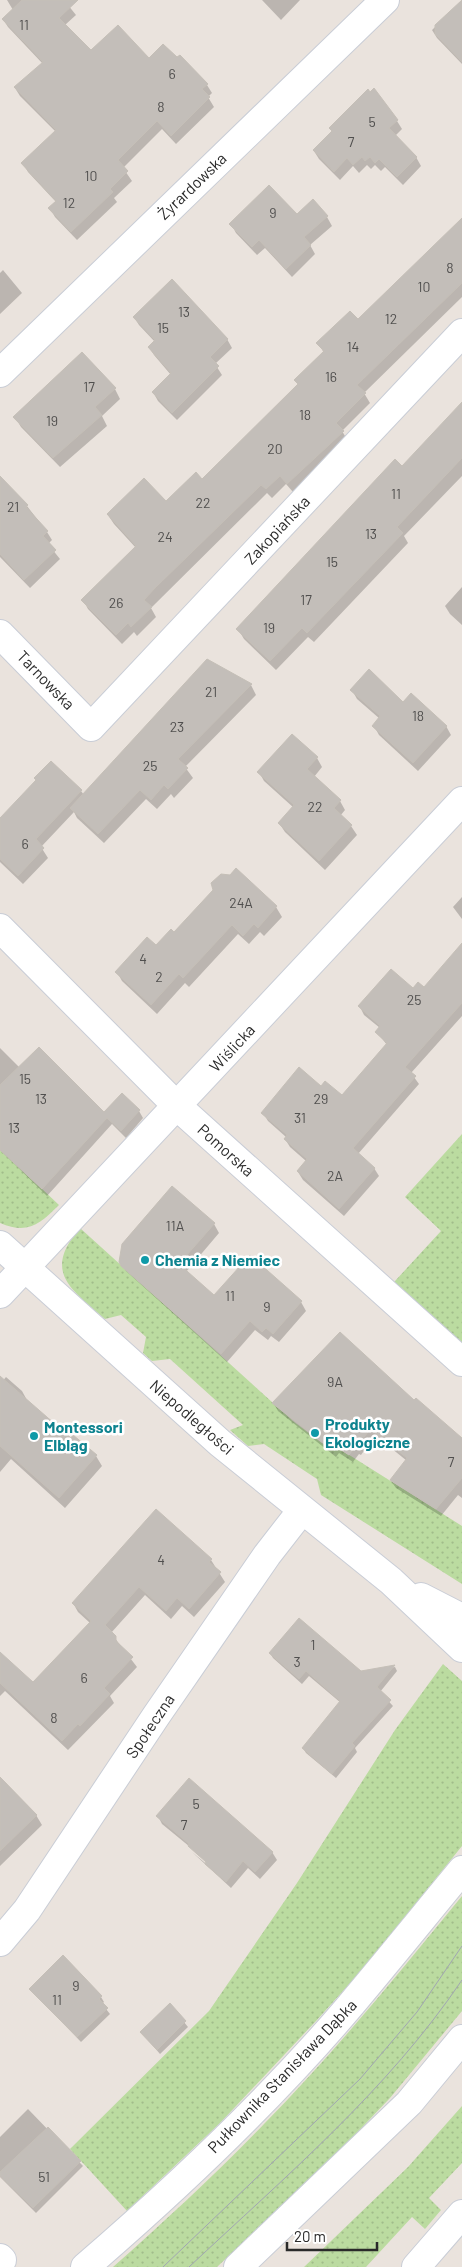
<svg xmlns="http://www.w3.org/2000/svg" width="462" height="2267" font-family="Barlow,sans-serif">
  <defs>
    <pattern id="grass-dots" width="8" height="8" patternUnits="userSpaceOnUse" patternTransform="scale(1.25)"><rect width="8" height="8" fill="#bbdba0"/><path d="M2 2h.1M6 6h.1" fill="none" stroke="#a1bc8a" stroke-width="1.8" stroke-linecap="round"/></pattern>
  </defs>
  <rect width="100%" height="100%" fill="#eae3dd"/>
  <path fill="url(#grass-dots)" d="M462 1134V1362L384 1293 441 1231 405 1197Z
    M0 1149 59 1205C40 1224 28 1235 0 1223Z
    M80 1228 293 1421 331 1450 335 1446 462 1526V1584L321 1495 317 1479 264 1444 248 1446 230 1430 243 1425 170 1359 152 1361 143 1353 146 1337 121 1315 105 1319C71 1289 42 1272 80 1228Z
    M443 1664 462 1681V1846L361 1971 316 2021 220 2123 127 2211 70 2149 209 2011 297 1883 395 1730Z
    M462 1896V2011L390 2098 348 2142 217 2267H113C165 2221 216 2174 264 2124 335 2052 398 1974 462 1896Z
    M462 2106V2163L429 2198 441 2210 425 2229 412 2217 366 2267H304L408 2167Z"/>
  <path fill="#0003" d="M7 0H64L76 15 65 25 91 52 149 59 207 85 212 93 208 97 214 107 176 144 162 129 123 168 132 181 114 198 117 202 77 240 55 217 50 208 56 202 28 172 23 163 56 132 20 96 15 88 43 64 8 27 3 19 13 10Z
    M262 0H300L281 20Z
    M462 1V64L437 38 432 30Z
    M397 121 402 129 395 136 416 157 421 166 403 185 385 167 381 171 375 165 371 169 367 165 359 173 353 166 340 180 319 159 314 151Z
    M297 216 327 217 332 226 310 245 315 254 292 277 265 248 257 255 236 233 231 224Z
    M462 228V297L364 393 370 403 342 431 348 441 293 492 286 484 272 498 267 493 151 608 156 617 137 636 134 632 122 644 88 609 83 600 136 548 114 524 108 515 166 503 202 481 299 385 296 380 324 353 318 343 358 321Z
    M3 270 22 293 0 314V273Z
    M134 317 227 339 232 348 215 364 222 375 177 420 158 401 153 392 171 375 154 355 149 347 155 342 139 325Z
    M115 389 120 399 102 416 107 426 60 467 21 427 15 417Z
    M462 404V476L404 536 408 543 314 642 308 637 276 670 244 639 238 629 402 468Z
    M0 478 27 506 47 532 52 540 48 544 60 559 30 588 0 557Z
    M462 587V625L450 614 445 606Z
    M251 685 256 695 185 767 193 778 174 798 171 794 157 809 146 799 104 843 77 818 74 812 41 847 48 858 23 884 0 862V820L81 791 84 795Z
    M352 690 403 704 446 726 451 735 418 771 379 735 374 726 380 719 357 699Z
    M292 735 317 758 322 767 314 777 340 801 345 810 340 816 351 826 357 835 325 870 285 832 279 823 294 808 264 781 259 772Z
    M236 870 276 907 282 917 264 936 260 932 249 944 238 934 189 987 185 983 157 1014 122 981 117 972 174 934Z
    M462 897V919L453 907Z
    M462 945V1016L411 1073 419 1084 358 1154 374 1168 379 1176 344 1216 303 1180 298 1172 306 1161 290 1147 285 1139 286 1137 268 1121 263 1113 299 1068 321 1087 342 1097 387 1045 377 1032 380 1028 364 1015 360 1007 413 990 425 989Z
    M0 1048 20 1068 104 1114 139 1111 143 1118 126 1138 112 1124 47 1196 0 1150Z
    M173 1188 214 1224 219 1233 186 1272 214 1297 301 1302 306 1311 279 1342 271 1336 268 1340 255 1330 227 1362 126 1271 121 1262Z
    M6 1377 22 1391 28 1402 71 1439 96 1456 102 1466 65 1508 11 1459 0 1472V1384Z
    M274 1404 462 1439V1498L458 1495 441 1516 396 1488 391 1481 407 1461 375 1435 361 1455 359 1454 353 1462 339 1453 336 1457 278 1411Z
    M211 1560 225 1582 194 1617 182 1606 171 1619 145 1595 111 1633 137 1667 110 1696 114 1703 68 1750 5 1691 0 1696V1654L34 1684 90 1623 78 1612 73 1603Z
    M270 1653 361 1672 395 1667 397 1671 380 1692 393 1706 355 1748 357 1752 336 1778 306 1753 303 1748 341 1703 309 1676 302 1684 273 1658Z
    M0 1777 36 1815 42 1825 0 1866Z
    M158 1816 272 1852 277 1860 260 1879 248 1868 231 1888 192 1852 210 1867 212 1865 162 1824Z
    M30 1989 101 1997 104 2002 102 2004 110 2014 81 2042Z
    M170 2005 188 2027 160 2054 141 2032Z
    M28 2109 83 2166 36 2213 0 2177V2137Z"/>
  <path fill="#c3beb9" stroke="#c5bfb7" d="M22 0H78L59 18 91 50 118 25 149 58 163 44 177 57 180 55 208 84 202 89 210 97 171 136 157 121 118 160 128 171 110 189 113 192 71 232 48 208 56 201 21 163 56 130 14 87 43 62 2 19Z
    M462 0V62L435 34V25Z
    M374 88 398 120 389 128 417 157 397 177 379 159 375 163 370 157 365 161 362 157 353 165 347 158 334 172 313 150 332 131 329 128 368 89 370 92Z
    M269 185 297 214 313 199 328 216 304 237 311 245 286 269 259 240 252 247 229 224Z
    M462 218V283L357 385 366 393 336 423 344 431 287 484 280 476 266 489 261 485 156 587 144 600 152 607 131 627 128 623 116 635 81 600 136 546 107 514 144 478 166 501 196 472 202 479 298 384 294 380 324 351 316 343 350 311 358 319Z
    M172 279 228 339 210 357 219 366 172 413 152 392 171 373 148 347 155 340 133 317Z
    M82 352 116 388 95 407 102 415 53 458 13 417Z
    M462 402V458L397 527 403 533 307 633 302 628 270 661 236 629 395 459 402 466Z
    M0 476 28 505 26 507 48 531 43 536 56 550 24 580 0 554Z
    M207 659 252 684 178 759 188 768 168 789 164 785 151 800 140 790 98 834 70 808Z
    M369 669 403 702 411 693 447 726 413 763 372 726 380 716 350 690Z
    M292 734 318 757 307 769 341 800 334 808 352 825 319 861 278 823 294 805 257 772Z
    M51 761 82 790 36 839 44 848 18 876 0 859V818L36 780 34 778Z
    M236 868 277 906 258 928 254 924 243 936 232 925 183 978 179 974 151 1005 115 972 147 937 156 945 171 929 174 932 213 890 211 883 221 874 230 875Z
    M462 943V1003L405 1067 416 1076 353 1148 375 1168 339 1209 297 1171 307 1159 284 1139 287 1135 261 1113 299 1067 321 1086 325 1081 342 1095 387 1043 375 1032 380 1026 358 1006 391 969 413 988 418 982 424 987Z
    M39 1047 104 1112 122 1093 140 1110 121 1131 107 1118 42 1189 0 1150V1085Z
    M172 1186 215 1223 179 1264 214 1295 250 1255 302 1301 273 1334 266 1328 262 1332 250 1321 221 1354 121 1266 119 1262 122 1244Z
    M340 1332 414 1400 416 1398 462 1438V1478L436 1509 390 1480 407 1458 370 1429 356 1449 355 1447 349 1455 335 1446 332 1450 272 1403Z
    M0 1376 71 1438 73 1435 97 1455 59 1498 0 1446Z
    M156 1509 212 1559 209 1562 221 1572 189 1609 177 1598 166 1611 139 1587 105 1625 116 1636V1641L133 1657 104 1688 110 1694 80 1726 78 1724 62 1741 0 1683V1652L33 1682 91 1621 72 1603Z
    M299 1618 361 1671 395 1665 377 1687 391 1700 352 1743 355 1746 332 1774 302 1748 340 1701 306 1671 299 1679 269 1653Z
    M0 1777 37 1815 0 1851Z
    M189 1778 273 1852 255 1872 243 1861 226 1882 205 1864 206 1862 188 1846 189 1844 156 1816Z
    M63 1955 102 1996 99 1999 108 2008 77 2037 29 1989Z
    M170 2003 186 2021 157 2050 140 2032Z
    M48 2127 81 2161 33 2208 0 2176V2172Z"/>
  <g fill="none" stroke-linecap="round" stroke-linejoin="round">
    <g stroke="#c9cdd6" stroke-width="30">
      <path id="minor" d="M0 373 385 0
        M0 634 91 727 462 333
        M0 928 177 1106 462 1362
        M0 1245 220 1443 391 1581 462 1648
        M0 1294 462 801
        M421 1597 462 1618
        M0 1942 27 1910 156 1716 267 1555 302 1510
        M0 2258 2 2260
        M85 2267C178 2187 269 2101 349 2007 387 1962 424 1916 462 1870
        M238 2267 409 2103 462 2039
        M416 2267 462 2214"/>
    </g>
    <use href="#minor" stroke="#fff" stroke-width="28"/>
    <path stroke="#a1a5b2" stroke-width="1" d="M163 2267 360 2079 417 2012 462 1946
      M189 2267C285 2177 388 2090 462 1980"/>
  </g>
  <g fill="#0f9aa8" stroke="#fff" stroke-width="2">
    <circle cx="145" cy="1260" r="5"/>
    <circle cx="315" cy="1433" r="5"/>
    <circle cx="34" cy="1436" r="5"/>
  </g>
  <g text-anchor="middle" stroke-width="5" stroke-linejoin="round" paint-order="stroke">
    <g font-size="14" fill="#504f4e">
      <text x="24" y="30">11</text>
      <text x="172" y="79">6</text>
      <text x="161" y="112">8</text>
      <text x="372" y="127">5</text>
      <text x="351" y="147">7</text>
      <text x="91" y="181">10</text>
      <text x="69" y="208">12</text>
      <text x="273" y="218">9</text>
      <text x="450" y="273">8</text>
      <text x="424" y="292">10</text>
      <text x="184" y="317">13</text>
      <text x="391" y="324">12</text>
      <text x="163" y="333">15</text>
      <text x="353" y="352">14</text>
      <text x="331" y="382">16</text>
      <text x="89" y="392">17</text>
      <text x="305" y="420">18</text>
      <text x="52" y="426">19</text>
      <text x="275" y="454">20</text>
      <text x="396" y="499">11</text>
      <text x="203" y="508">22</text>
      <text x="13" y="512">21</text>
      <text x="371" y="539">13</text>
      <text x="165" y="542">24</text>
      <text x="332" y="567">15</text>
      <text x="306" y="605">17</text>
      <text x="116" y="608">26</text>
      <text x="269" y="633">19</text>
      <text x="211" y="697">21</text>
      <text x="418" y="721">18</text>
      <text x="177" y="732">23</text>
      <text x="150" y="771">25</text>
      <text x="315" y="812">22</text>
      <text x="25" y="849">6</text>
      <text x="241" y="908">24A</text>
      <text x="143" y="964">4</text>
      <text x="159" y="982">2</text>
      <text x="414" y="1005">25</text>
      <text x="25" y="1084">15</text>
      <text x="41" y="1104">13</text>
      <text x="321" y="1104">29</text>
      <text x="300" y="1123">31</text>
      <text x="14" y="1133">13</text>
      <text x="335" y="1181">2A</text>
      <text x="175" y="1231">11A</text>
      <text x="230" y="1301">11</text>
      <text x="267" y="1312">9</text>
      <text x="335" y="1387">9A</text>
      <text x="451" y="1467">7</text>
      <text x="161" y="1565">4</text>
      <text x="313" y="1650">1</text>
      <text x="297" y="1667">3</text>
      <text x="84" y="1683">6</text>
      <text x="54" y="1723">8</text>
      <text x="196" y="1809">5</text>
      <text x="184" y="1830">7</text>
      <text x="76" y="1991">9</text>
      <text x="57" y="2005">11</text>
      <text x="44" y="2182">51</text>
    </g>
    <g font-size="16" fill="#2a2a2a" stroke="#fff">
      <text transform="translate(192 186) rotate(-44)" y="6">Żyrardowska</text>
      <text transform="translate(277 530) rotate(-47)" y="6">Zakopiańska</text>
      <text transform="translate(46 680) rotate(46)" y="6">Tarnowska</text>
      <text transform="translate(232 1048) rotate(-47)" y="6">Wiślicka</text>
      <text transform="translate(226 1150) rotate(42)" y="6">Pomorska</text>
      <text transform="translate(192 1417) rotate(41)" y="6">Niepodległości</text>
      <text transform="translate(150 1726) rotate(-56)" y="6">Społeczna</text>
      <text transform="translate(282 2076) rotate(-46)" y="6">Pułkownika Stanisława Dąbka</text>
    </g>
    <g font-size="16" font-weight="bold" fill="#0d838f" stroke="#fff" text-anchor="start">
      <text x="155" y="1266">Chemia z Niemiec</text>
      <text x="325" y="1430">Produkty<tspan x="325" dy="18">Ekologiczne</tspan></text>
      <text x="44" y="1433">Montessori<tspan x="44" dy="18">Elbląg</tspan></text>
    </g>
  </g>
  <path d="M287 2242v8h90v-8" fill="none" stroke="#2a2a2a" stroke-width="2.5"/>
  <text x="294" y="2242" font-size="15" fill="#2a2a2a" stroke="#ffffff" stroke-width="4" paint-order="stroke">20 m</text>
</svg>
